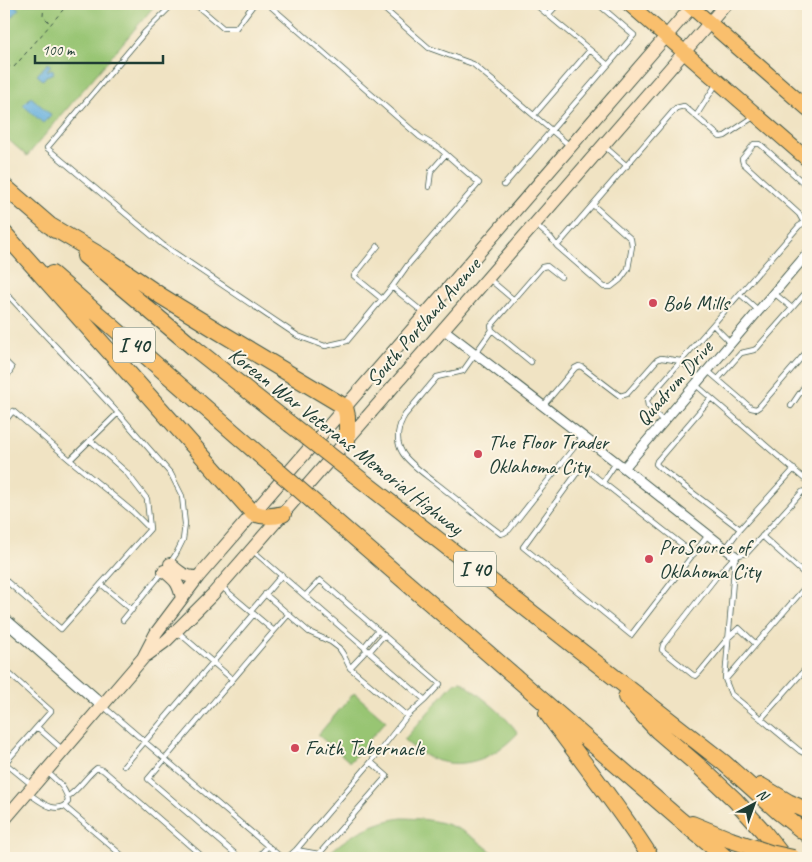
<svg xmlns="http://www.w3.org/2000/svg" width="812" height="862" font-family="Caveat,sans-serif">
  <rect width="100%" height="100%" fill="#fcf5e5"/>
  <filter id="ink" filterUnits="userSpaceOnUse"><feTurbulence type="fractalNoise" baseFrequency=".02" numOctaves="2"/><feDisplacementMap in="SourceGraphic" scale="10" xChannelSelector="R" yChannelSelector="G"/><feConvolveMatrix kernelMatrix="1 2 1 2 8 2 1 2 1" color-interpolation-filters="sRGB"/></filter>
  <filter id="wash" filterUnits="userSpaceOnUse"><feTurbulence type="fractalNoise" baseFrequency=".0096" numOctaves="4" result="noise"/><feDisplacementMap in="SourceGraphic" scale="20" xChannelSelector="R" yChannelSelector="G"/><feGaussianBlur stdDeviation="1.12" result="paint"/><feColorMatrix in="noise" values="0 0 0 0 0 0 0 0 0 0 0 0 0 0 0 0 0 1.4 0 .05"/><feComposite in="paint" operator="in"/></filter>
  <g filter="url(#wash)">
    <rect width="100%" height="100%" fill="#f0e3c3"/>
    <path fill="#98c573" stroke="#5c8154" d="M4 4H156L27 156 4 136Z
      M461 681C481 697 503 712 518 733 494 759 460 773 426 756 418 752 411 746 404 740L450 687 455 682Z
      M354 693 386 721 350 762 318 735Z
      M402 818C442 819 461 826 492 852L487 858H324C345 837 372 822 402 818Z"/>
    <path fill="#66b0de" stroke="#427689" d="M4 4H13L19 9 4 27Z
      M48 63 51 65 47 70 48 71 52 69 54 73 46 76 43 80 37 75Z
      M31 97 51 115 43 123 23 105Z"/>
  </g>
  <g filter="url(#ink)">
    <g fill="none" stroke-linecap="round" stroke-linejoin="round">
      <g stroke="#3e5649" stroke-width="6">
        <path id="service" d="M173 4 145 32 47 148 163 245 298 336 325 346 347 341 392 287 407 266 479 183 439 148 420 137 268 4
          M195 4 223 28H236L254 4
          M535 4 548 15
          M558 4 548 15 608 65
          M382 7 429 48 473 64 570 146
          M534 115 590 50
          M696 116 717 83
          M604 146 627 166
          M504 185 634 35 598 4
          M429 187 431 171 446 154
          M802 219 808 212
          M804 223 799 214 743 163 742 159 754 144H760L808 187
          M535 224 551 238 557 246 604 287H611L620 280 628 269 632 246 631 239 593 205
          M378 246 354 276 382 299
          M557 246 676 108 684 106 720 137 725 136 755 116
          M488 278 514 300
          M392 287 424 313
          M4 291 118 413 171 474 182 496 185 524 183 540 176 554 170 563
          M774 293 792 308
          M740 294 759 311
          M713 325 731 343
          M492 330 463 371 437 377 405 415C398 426 395 440 402 452 408 463 426 475 436 483 458 500 479 518 501 534L504 533 509 530 583 436
          M4 360 12 368 4 381
          M531 362 492 330 491 326 542 267 547 266 561 277
          M708 371 751 408 756 409 759 407 808 350
          M718 379 741 353 754 350 757 348 808 290
          M696 385 808 482
          M711 398 657 461 656 464 659 467 740 529 794 469
          M543 406 575 368 579 366 582 367 620 396 627 394 657 360 661 358 681 361 701 379
          M791 406 808 381
          M4 422 13 411 70 460 118 413
          M664 422 648 406 647 400 799 226 804 223 808 225
          M70 460 133 512 150 529
          M603 482 616 463
          M762 536 808 577
          M726 548 740 529
          M252 550 425 700 407 716 371 762 296 850 287 858
          M694 554 582 466 523 547 631 635 708 535
          M735 556 725 679 731 694 800 751 808 755
          M4 579 61 629 150 529 147 499 126 472 90 440
          M101 584 132 610
          M265 594 309 632 331 642 339 648 343 654 350 668 407 716
          M305 596 320 580 440 684 425 700
          M251 611 282 575
          M123 620 162 573
          M274 631 289 614
          M178 632 232 679
          M756 644 739 628 728 638 699 673 696 676 693 675 662 650 663 645 717 576 735 556 747 553 802 492 808 490
          M364 647 378 630
          M369 652 384 635
          M350 668 367 650
          M4 669 51 711 5 763 32 785
          M726 679 808 584
          M103 706 165 759 274 631 222 587
          M761 719 808 666
          M37 727 62 749
          M124 766 254 614
          M28 793C40 801 56 816 68 802 67 788 56 780 46 771
          M67 797C80 789 86 776 97 768L103 770 204 858
          M64 806 125 858
          M296 850 319 854 387 776 371 762
          M240 858 148 779 165 759 282 858
          M257 858 268 846"/>
      </g>
      <g stroke="#3e5649" stroke-width="11">
        <path id="minor" d="M443 329 624 468 735 556
          M624 468 808 253"/>
      </g>
      <g stroke="#3e5649" stroke-width="13">
        <path id="tertiary" d="M4 619 102 705"/>
      </g>
      <g stroke="#3e5649" stroke-width="14">
        <path id="secondary" d="M170 564C180 573 184 577 198 577
          M164 571C176 581 178 582 182 598
          M147 655 166 641 213 594 726 4
          M4 820 143 658 156 633 198 577 694 4"/>
      </g>
      <g stroke="#3e5649" stroke-width="16">
        <path id="primary" d="M629 4 808 160
          M688 4 808 109"/>
      </g>
      <g stroke="#3e5649" stroke-width="18">
        <path id="motorway" d="M4 186 55 230
          M47 224 111 262 161 296 218 331 345 407 347 416V441
          M4 233 253 513C264 517 272 517 283 514
          M85 256 193 347 290 424
          M52 274 263 458
          M355 475 723 762 780 813 808 835
          M324 511 679 819 726 858
          M626 697 658 731 700 767 735 800 763 831 784 858
          M547 713C582 762 620 808 651 858
          M761 786 788 802 808 811
          M692 824 731 840"/>
      </g>
      <path stroke="#3e5649" stroke-width="1" stroke-dasharray="4 4" stroke-linecap="butt" d="M44 4 43 16 50 23
        M6 66 14 67 68 4"/>
      <use href="#service" stroke="#fff" stroke-width="4.5"/>
      <use href="#minor" stroke="#fff" stroke-width="9"/>
      <use href="#tertiary" stroke="#fff" stroke-width="11"/>
      <use href="#secondary" stroke="#fde5c5" stroke-width="12"/>
      <use href="#primary" stroke="#f9bf6d" stroke-width="14"/>
      <use href="#motorway" stroke="#f9bf6d" stroke-width="16"/>
      <g stroke="#3e5649" stroke-width="18" stroke-linecap="butt">
        <path id="motorway-bridge" d="M290 424 355 475
          M263 458 324 511
          M731 840 770 853 793 858"/>
      </g>
      <use href="#motorway-bridge" stroke="#f9bf6d" stroke-width="16"/>
    </g>
  </g>
  <g fill="#d1495b" stroke="#fcf5e5" stroke-width="2">
    <circle cx="653" cy="303" r="5"/>
    <circle cx="478" cy="454" r="5"/>
    <circle cx="649" cy="559" r="5"/>
    <circle cx="295" cy="748" r="5"/>
  </g>
  <g text-anchor="middle" stroke-width="4" stroke-linejoin="round" paint-order="stroke">
    <g fill="#fcf5e5" stroke="#617469" stroke-width="1">
      <rect x="113" y="327.5" width="42" height="35" rx="4"/>
      <rect x="454" y="551.5" width="42" height="35" rx="4"/>
    </g>
    <g font-size="20" font-weight="bold" fill="#1f3d34">
      <text x="134" y="352">I 40</text>
      <text x="475" y="576">I 40</text>
    </g>
    <g font-size="21" fill="#1f3d34" stroke="#fcf5e5" text-anchor="start">
      <text x="663" y="310">Bob Mills</text>
      <text x="488" y="449">The Floor Trader<tspan x="488" dy="24">Oklahoma City</tspan></text>
      <text x="659" y="554">ProSource of<tspan x="659" dy="24">Oklahoma City</tspan></text>
      <text x="305" y="755">Faith Tabernacle</text>
    </g>
    <g font-size="21" fill="#1f3d34" stroke="#fcf5e5">
      <text transform="translate(423 322) rotate(-49)" y="7">South Portland Avenue</text>
      <text transform="translate(674 383) rotate(-49)" y="7">Quadrum Drive</text>
      <text transform="translate(346 441) rotate(38)" y="7">Korean War Veterans Memorial Highway</text>
    </g>
  </g>
  <rect width="812" height="862" fill="none" stroke="#fcf5e5" stroke-width="20"/>
  <g transform="translate(754 804) rotate(41)" stroke="#fcf5e5" stroke-width="4" paint-order="stroke">
  <path d="M0-4L9 19L0 12L-9 19Z" fill="#1f3d34"/>
  <text y="-8" font-size="14" font-weight="bold" text-anchor="middle" fill="#1f3d34">N</text>
  </g>
  <path d="M35 55v8h128v-8" fill="none" stroke="#1f3d34" stroke-width="2.5"/>
  <text x="42" y="55" font-size="15" fill="#1f3d34" stroke="#fcf5e5" stroke-width="4" paint-order="stroke">100 m</text>
</svg>
